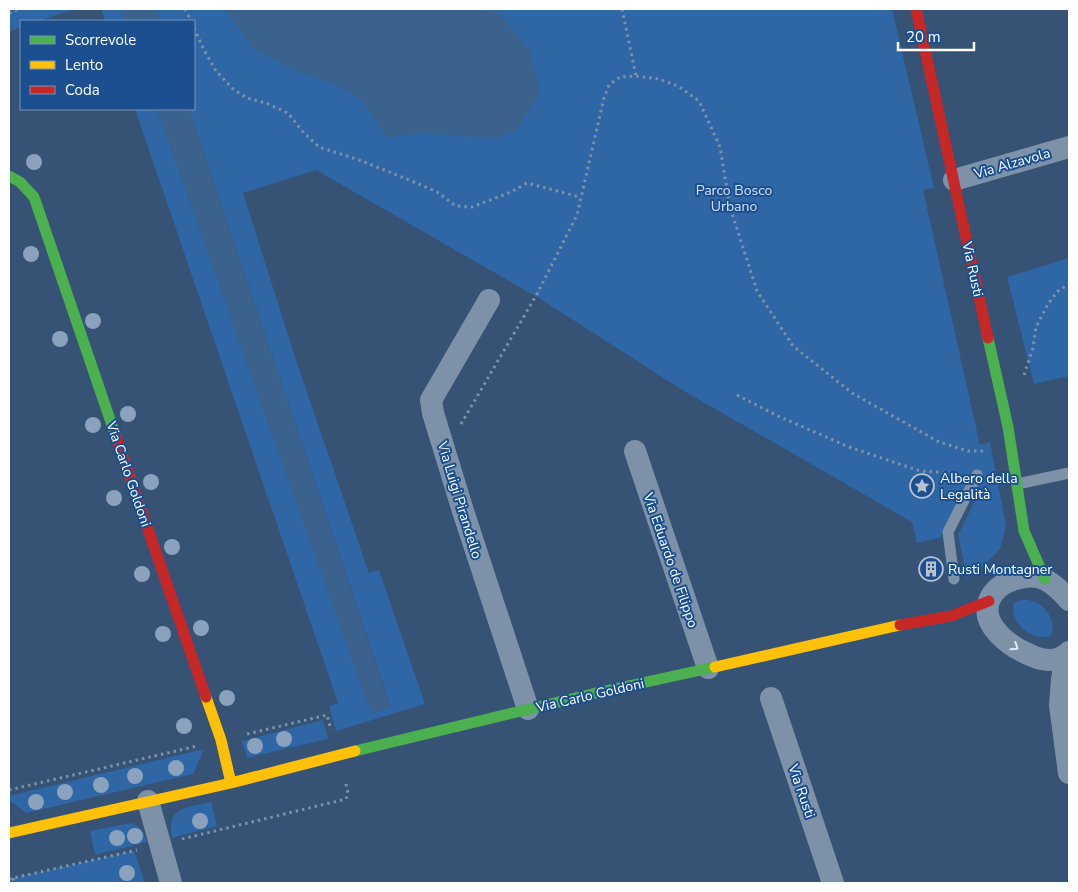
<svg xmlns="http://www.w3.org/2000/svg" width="1078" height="892" font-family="'Nunito Sans',sans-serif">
  <rect width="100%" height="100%" fill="#365274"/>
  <path fill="#2f66a5" d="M9 9H74L39 21H21V27L9 32Z
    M101 9H122L126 21H105Z
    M156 9H892L934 188 923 190 980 445 990 442 1006 526 1000 549 979 570 967 578 958 535 981 488 969 485 940 538 917 543 912 522 684 391 542 300 316 170 243 193 296 360 369 573 379 570 425 704 336 731 329 706 338 703 135 109H157L371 712 391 707 189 109H194V21H160Z
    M1069 258V376L1034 384 1007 277Z
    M1024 599C1028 600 1032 601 1036 602 1047 607 1058 625 1050 636 1032 642 1008 622 1014 603Z
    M323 720 328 739 247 758 242 741Z
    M204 749 193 774 26 813 9 800V796Z
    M211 802 217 826 172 838C166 806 187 808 211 802Z
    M131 823C141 827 144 832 147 842L95 855 90 831Z
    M134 851 145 883H9V879Z"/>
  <path fill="#3b618d" d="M122 9H156L160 21H126Z
    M225 9H488L501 15 530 51 540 92 517 130 495 138 418 133 388 138 361 99 330 82 294 70 253 48Z
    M157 109H189L391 708 371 713Z"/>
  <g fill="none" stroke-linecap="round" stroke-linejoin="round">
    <path stroke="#7d92a8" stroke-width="3" stroke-dasharray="2.5 4" stroke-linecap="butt" d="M185 9 191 21
      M622 9 636 76
      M9 13 19 9
      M194 28 204 50 216 71 233 89 247 98 266 103 288 113 303 132 319 147 362 161 414 182 437 192 456 206 472 207 511 192 527 183 580 197
      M1024 375 1033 348 1036 327 1048 304 1058 291 1069 284
      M737 395 778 416 849 447 920 471 958 473
      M461 424 537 294 577 215 604 98 609 85 620 77 636 76 659 79 678 86 699 101 720 147 730 207 757 291 793 346 852 393 939 442 968 451H986
      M247 734 327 715 331 730
      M9 790 197 746
      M182 839 346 799 348 793 345 780
      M13 878 14 883
      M9 879 137 850"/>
    <path stroke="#7d92a8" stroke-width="11" d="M1017 484 1069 473
      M954 579 948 532 977 475"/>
    <path stroke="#7d92a8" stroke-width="22" d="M954 180 1069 147
      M489 300 431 400 433 413 463 511 528 709
      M635 451 708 668
      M1069 600C1062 592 1055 585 1046 580 1028 571 996 581 989 601 980 626 1011 647 1030 655 1043 661 1058 663 1069 652
      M1066 655 1062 679 1060 705 1069 773
      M771 698 833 883
      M148 801 171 883"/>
    <path stroke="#4caf50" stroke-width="11" d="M9 176 20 182 34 197 116 437
      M988 338 1008 427 1024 531 1045 579
      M355 751 596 693 715 667"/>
    <path stroke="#ffc107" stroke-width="11" d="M715 667 900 625
      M206 697 221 740 231 783
      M9 833 231 783 355 751"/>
    <path stroke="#c62828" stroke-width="11" d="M916 9 988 338
      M116 437 206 697
      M900 625 951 616 989 601"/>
  </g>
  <g fill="#8aa2be">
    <circle cx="34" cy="162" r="8"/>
    <circle cx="31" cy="254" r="8"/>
    <circle cx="93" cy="321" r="8"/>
    <circle cx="60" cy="339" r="8"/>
    <circle cx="128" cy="414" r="8"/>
    <circle cx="93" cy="425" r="8"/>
    <circle cx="151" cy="482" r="8"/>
    <circle cx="114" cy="498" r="8"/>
    <circle cx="172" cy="547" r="8"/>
    <circle cx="142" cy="574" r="8"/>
    <circle cx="201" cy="628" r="8"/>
    <circle cx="163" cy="634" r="8"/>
    <circle cx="227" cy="698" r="8"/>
    <circle cx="184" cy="726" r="8"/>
    <circle cx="284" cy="739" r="8"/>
    <circle cx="255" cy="746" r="8"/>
    <circle cx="176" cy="768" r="8"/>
    <circle cx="135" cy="776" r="8"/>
    <circle cx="101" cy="785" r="8"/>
    <circle cx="65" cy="792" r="8"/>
    <circle cx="36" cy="802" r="8"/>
    <circle cx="200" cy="821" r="8"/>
    <circle cx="135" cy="836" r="8"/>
    <circle cx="117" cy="838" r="8"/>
    <circle cx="127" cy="873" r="8"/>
  </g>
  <defs><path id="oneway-chevron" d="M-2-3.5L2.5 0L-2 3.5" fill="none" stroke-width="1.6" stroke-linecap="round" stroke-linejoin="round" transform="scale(1.25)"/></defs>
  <use stroke="#e5e9ee" href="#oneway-chevron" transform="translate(1015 647) rotate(34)"/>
  <defs>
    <g id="sight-ring" transform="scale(1.25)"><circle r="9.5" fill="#1b4f8f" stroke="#b9c2ce" stroke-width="1.5"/><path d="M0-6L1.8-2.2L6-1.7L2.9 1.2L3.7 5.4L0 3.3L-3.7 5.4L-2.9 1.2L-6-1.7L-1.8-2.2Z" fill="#b9c2ce"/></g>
    <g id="building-ring" transform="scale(1.25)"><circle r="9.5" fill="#1b4f8f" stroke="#b9c2ce" stroke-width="1.5"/><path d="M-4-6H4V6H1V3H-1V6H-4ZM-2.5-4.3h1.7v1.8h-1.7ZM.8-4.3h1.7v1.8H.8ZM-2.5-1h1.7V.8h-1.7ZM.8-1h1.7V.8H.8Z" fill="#b9c2ce"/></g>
  </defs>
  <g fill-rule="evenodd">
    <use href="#sight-ring" x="922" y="486"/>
    <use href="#building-ring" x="931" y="569"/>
  </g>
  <g text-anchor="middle" stroke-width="4" stroke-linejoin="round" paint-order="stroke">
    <g font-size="14" fill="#fff" stroke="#1b4f8f">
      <text transform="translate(1012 163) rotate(-16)" y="5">Via Alzavola</text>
      <text transform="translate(973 269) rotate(78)" y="5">Via Rusti</text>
      <text transform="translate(129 474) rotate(71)" y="5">Via Carlo Goldoni</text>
      <text transform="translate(460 500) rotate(73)" y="5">Via Luigi Pirandello</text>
      <text transform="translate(671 560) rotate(71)" y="5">Via Eduardo de Filippo</text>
      <text transform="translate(590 695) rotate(-13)" y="5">Via Carlo Goldoni</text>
      <text transform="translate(802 791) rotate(71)" y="5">Via Rusti</text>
    </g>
    <g font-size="14" fill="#cfe3fa" stroke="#1b4f8f">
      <text x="734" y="195">Parco Bosco<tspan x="734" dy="16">Urbano</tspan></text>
    </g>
    <g font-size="14" fill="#fff" stroke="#1b4f8f" text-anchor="start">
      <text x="940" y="483">Albero della<tspan x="940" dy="16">Legalità</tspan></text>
      <text x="948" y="574">Rusti Montagner</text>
    </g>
  </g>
  <rect width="1078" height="892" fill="none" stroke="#ffffff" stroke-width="20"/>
  <rect x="20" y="20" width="175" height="90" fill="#1b4f8f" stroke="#7695bc"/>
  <rect x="30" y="36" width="25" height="8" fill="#4caf50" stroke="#7695bc"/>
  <text x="65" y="45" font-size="15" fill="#ffffff">Scorrevole</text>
  <rect x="30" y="61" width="25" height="8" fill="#ffc107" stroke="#7695bc"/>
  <text x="65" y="70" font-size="15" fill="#ffffff">Lento</text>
  <rect x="30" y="86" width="25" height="8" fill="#c62828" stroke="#7695bc"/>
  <text x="65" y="95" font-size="15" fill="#ffffff">Coda</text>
  <path d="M898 42v8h76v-8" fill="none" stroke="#ffffff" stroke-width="2.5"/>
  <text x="906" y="42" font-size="15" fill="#ffffff" stroke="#1b4f8f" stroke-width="4" paint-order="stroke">20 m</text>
</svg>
